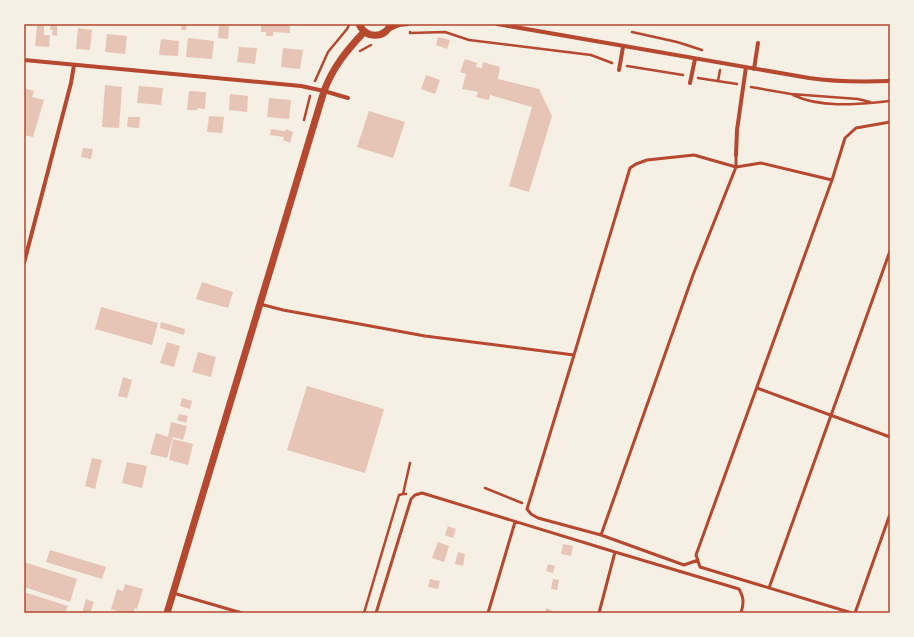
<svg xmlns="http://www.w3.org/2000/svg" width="914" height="637" font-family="'Zilla Slab',serif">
  <rect width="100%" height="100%" fill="#f6efe4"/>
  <path fill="#e6c5b7" d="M51 24H57V36L52 35 53 30H50Z
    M182 24H187L186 30H181Z
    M261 24H287V25L290 26V33L273 32V36H266V32H261Z
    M37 25H44V35H50L49 47 35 46Z
    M219 25 229 26 228 39 218 38Z
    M78 28 92 30 90 50 76 49Z
    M107 34 127 36 125 54 105 52Z
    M438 37 450 40 447 49 436 45Z
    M188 38 214 41 212 59 186 57Z
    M161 39 179 41 178 56 159 55Z
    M239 47 257 48 255 64 237 62Z
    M283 48 303 50 300 69 281 67Z
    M465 59 477 63 476 67 482 68 483 62 500 67 498 79 539 89 552 116 529 192 509 186 532 107 490 95 489 100 476 97 478 92 462 89 466 74 460 72Z
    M426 75 440 80 435 94 421 89Z
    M105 85 122 87 119 128 102 127Z
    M139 86 163 88 161 105 137 103Z
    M24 88 34 91 32 97 44 100 33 137 24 135Z
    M189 91 206 92 205 109 197 108V110H187Z
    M230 94 248 96 247 112 229 110Z
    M269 98 291 100 289 119 267 117Z
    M369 111 405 122 393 158 357 147Z
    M209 116 224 117 222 133 207 132Z
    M128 117H140L139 128 127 127Z
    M271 129 285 131 286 129 293 132 290 143 283 140 284 137 270 135Z
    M83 148 93 149 91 159 81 157Z
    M202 282 233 292 228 308 196 299Z
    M101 307 158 323 152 345 95 329Z
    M161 322 185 329 184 335 160 328Z
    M167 342 180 346 174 367 160 363Z
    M198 352 216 357 211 377 192 372Z
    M123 377 132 380 127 398 118 396Z
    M307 386 384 409 365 473 287 450Z
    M182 398 192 401 190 409 180 406Z
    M179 414 188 416 186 423 177 420Z
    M171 422 187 426 183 440 173 437 167 458 150 454 156 433 168 437Z
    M173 439 193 444 188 465 169 460Z
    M92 458 102 460 95 489 85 486Z
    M127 462 147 466 142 488 122 483Z
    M448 526 456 529 453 538 445 535Z
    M438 542 449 546 444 562 432 558Z
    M563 544 573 546 571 556 561 554Z
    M50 550 106 567 102 579 46 562Z
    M458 552 465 554 463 566 455 564Z
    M24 562 77 579 70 602 24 587Z
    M548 564 555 566 553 573 546 571Z
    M430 579 440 581 438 589 428 587Z
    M553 579 559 580 557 590 551 589Z
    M125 584 143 589 137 609 135 608 133 613H123L111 609 117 589 123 591Z
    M24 592 68 606 65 613H24Z
    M86 599 94 602 90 613H82Z
    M546 608 553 611 552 613H545Z"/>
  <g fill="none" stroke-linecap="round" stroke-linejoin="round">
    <path stroke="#b5482f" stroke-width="2.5" d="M410 32V33L445 32 469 40 591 55 612 63
      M632 32 677 42 702 50
      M360 51 371 45
      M627 66 683 75
      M698 78 737 84
      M315 81 328 52 347 29 349 25
      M718 81 720 70
      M751 87 791 94 858 99 870 102
      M793 95C823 109 859 104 890 101
      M304 120 310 96
      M485 488 522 503
      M403 494 410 463
      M364 613 399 495 403 494H406"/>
    <path stroke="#b5482f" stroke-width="3" d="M736 155V167L761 163 832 180 696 555 700 567 852 613
      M832 180 845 138 856 128 890 122
      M260 304 283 310 425 336 574 355 527 509 531 514 538 518 601 535
      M574 355 630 168 636 164 647 160 694 155 736 167 693 275 601 535 684 565 698 560
      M757 388 890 437
      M615 552 739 589C744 598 744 603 741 613
      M769 588 890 251
      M173 593 242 613
      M376 613 411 499 415 495 422 493 615 552 599 613
      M488 613 515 522
      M855 613 890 514"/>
    <path stroke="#b5482f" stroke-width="4" d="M497 24 809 78C836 82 863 82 890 81
      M388 30 399 25 408 24
      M24 60 301 86 324 91 348 98
      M754 69 758 43
      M619 70 623 47
      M690 83 695 59
      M736 155 737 130 746 67
      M24 263 71 83 74 65"/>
    <path stroke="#b5482f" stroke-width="7" d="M359 24C366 39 384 39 391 24
      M167 613 324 91C333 67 347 50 364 32"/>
  </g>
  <rect width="914" height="637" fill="none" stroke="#f6efe4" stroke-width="50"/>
  <rect x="25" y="25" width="864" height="587" fill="none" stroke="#b5482f" stroke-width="1.5"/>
</svg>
